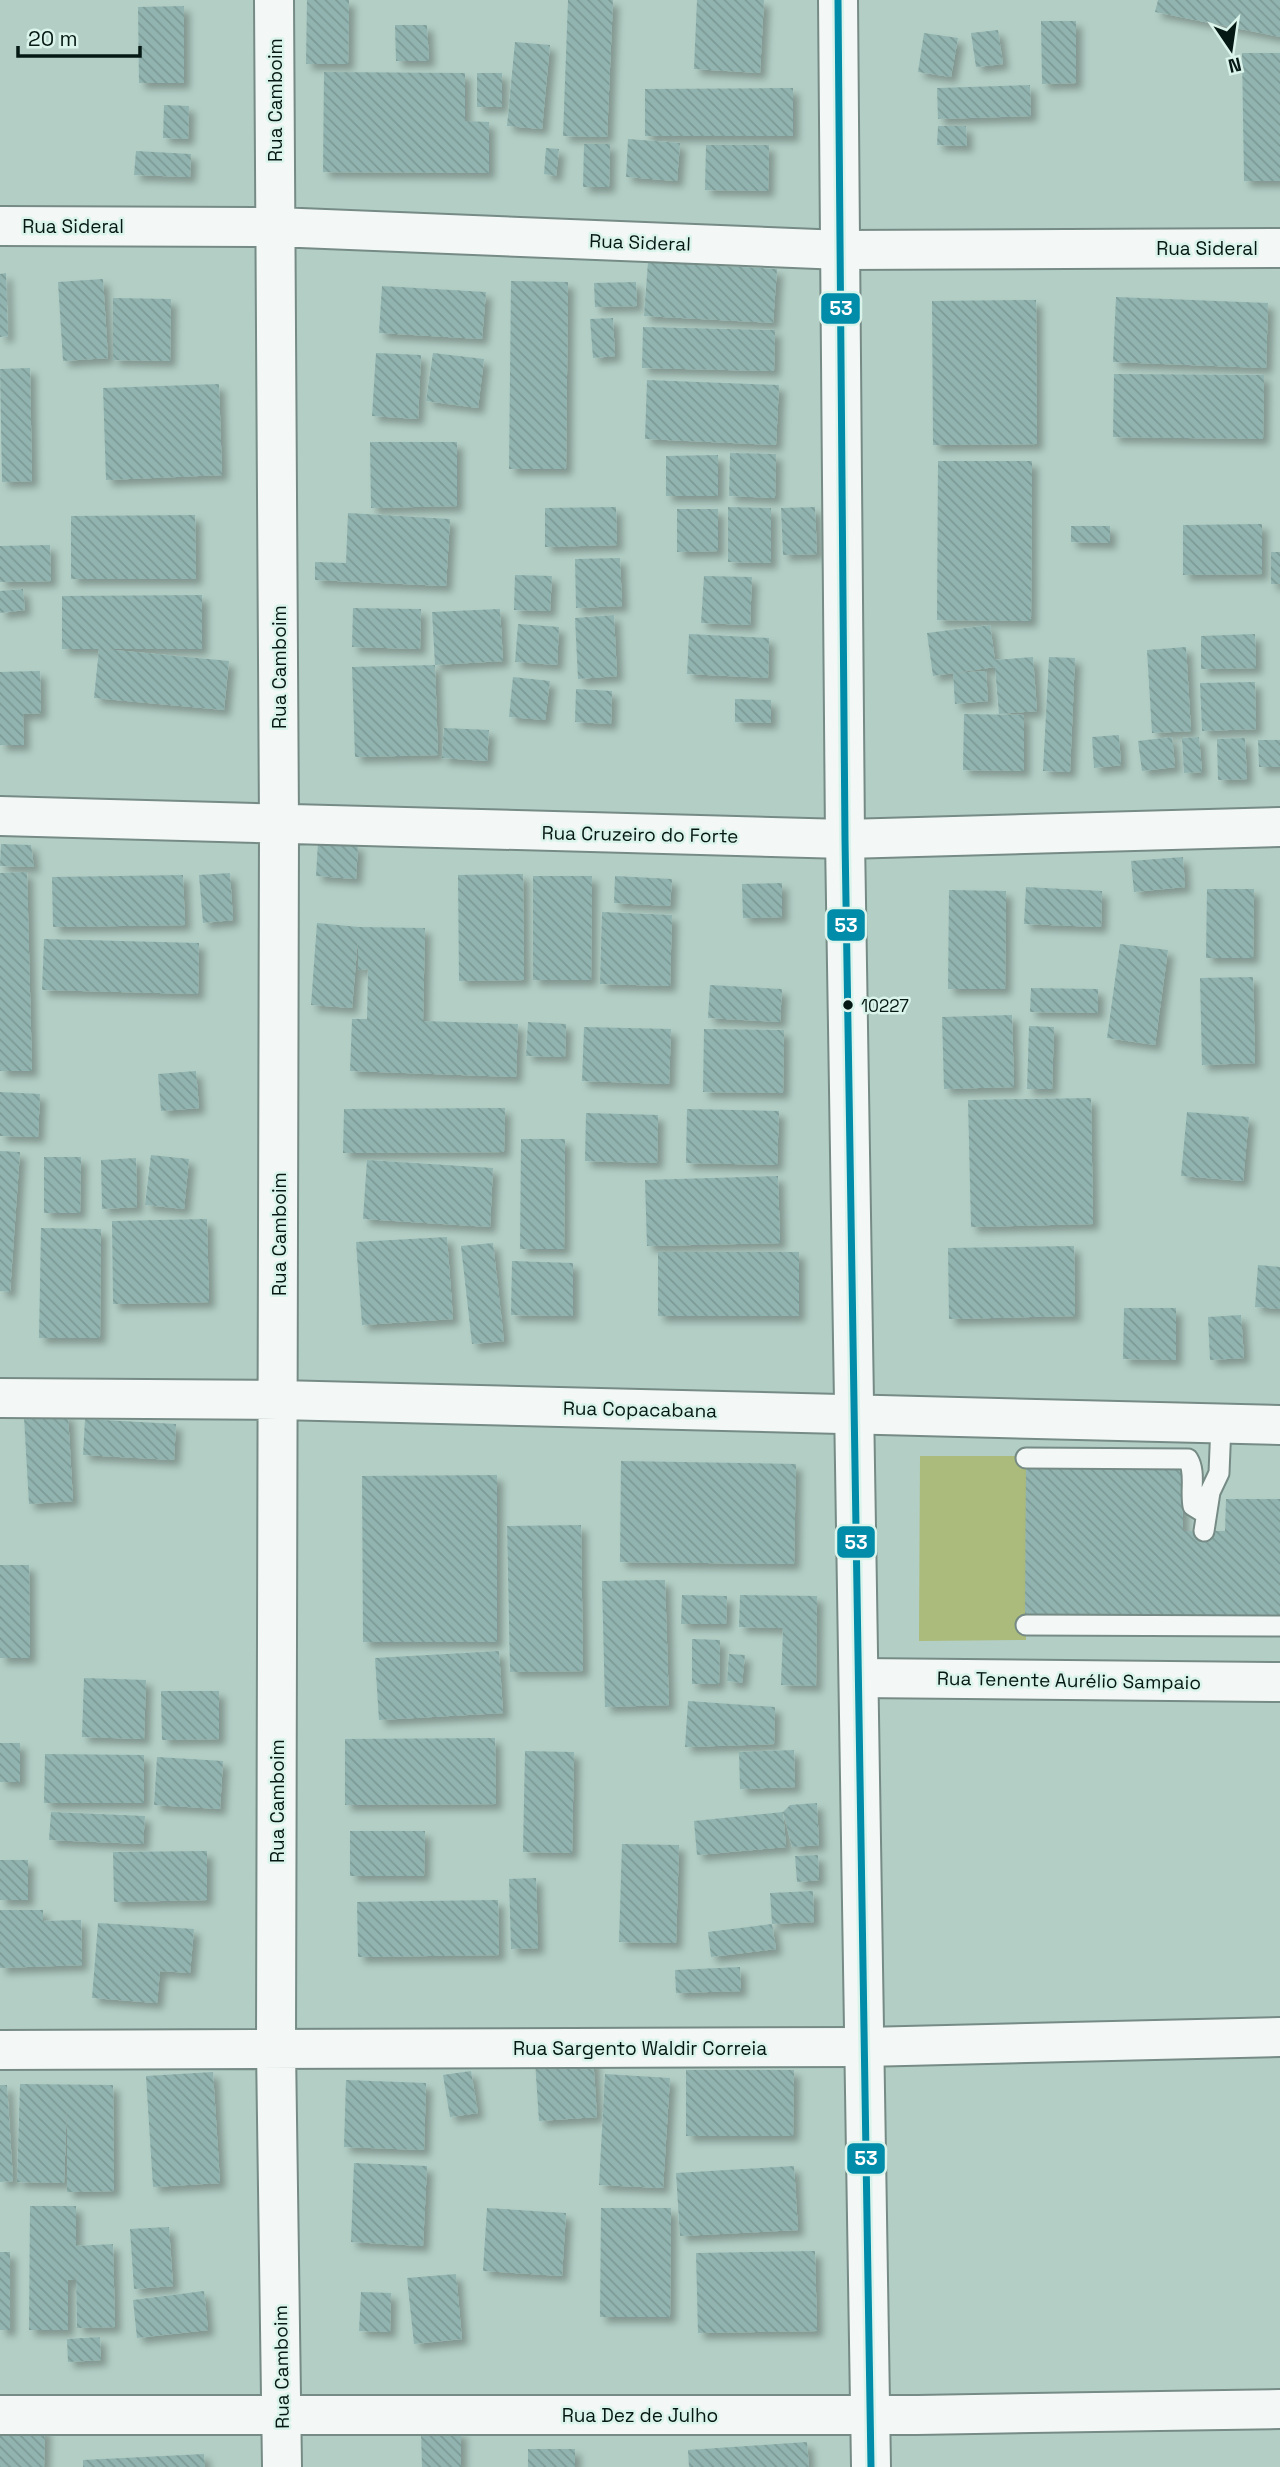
<svg xmlns="http://www.w3.org/2000/svg" width="1280" height="2467" font-family="'Space Grotesk',sans-serif">
  <defs>
    <pattern id="building-back-hatch" width="6" height="6" patternUnits="userSpaceOnUse" patternTransform="scale(1.75)"><rect width="6" height="6" fill="#92b4b0"/><path d="M-1 5l2 2M0 0l6 6M5-1l2 2" fill="none" stroke="#7c9a96"/></pattern>
    <filter id="shadow"><feDropShadow dx="6" dy="6" stdDeviation="3.5" flood-color="#0004"/></filter>
  </defs>
  <rect width="100%" height="100%" fill="#b2cec5"/>
  <path fill="#abbb7b" d="M920 1456H1026V1640L919 1641Z"/>
  <path fill="url(#building-back-hatch)" filter="url(#shadow)" d="M307 0H349L348 64H306Z
    M568 0H613L607 137 563 136Z
    M697 0H764L760 73 694 69Z
    M1158 0H1280V37L1155 12Z
    M184 6V83H139L138 7Z
    M1041 21H1076V83L1042 84Z
    M395 25H427L429 61H396Z
    M998 30 1003 64 976 67 971 33Z
    M924 33 958 38 951 77 918 72Z
    M515 42 550 45 542 129 507 126Z
    M1242 53H1280V181H1244Z
    M324 72 465 73V121L489 122V173L323 172Z
    M477 73H502V107H477Z
    M1030 85 1031 116 938 119 937 88Z
    M793 88V136H645V89Z
    M164 105 189 106 188 139 163 138Z
    M938 126H966L967 146 937 145Z
    M628 139 680 143 677 181 626 177Z
    M584 144H610L609 187H583Z
    M706 145H769L768 191 705 190Z
    M546 148 559 149 556 176 544 174Z
    M136 151 191 154 190 177 134 175Z
    M648 262 777 269 773 323 644 316Z
    M6 273 8 336 0 337V274Z
    M103 279 108 358 63 361 58 282Z
    M511 281 568 282 566 469H509Z
    M636 282 637 306 595 307 594 283Z
    M382 286 486 292 482 339 379 333Z
    M1116 297 1268 303 1266 368 1113 362Z
    M113 298 171 299 170 361 113 360Z
    M1036 300 1037 444 933 445 932 301Z
    M613 318 615 356 593 358 590 319Z
    M643 327 775 330 774 371 642 368Z
    M376 353 421 355 418 419 372 416Z
    M433 353 484 359 478 408 426 401Z
    M30 368 32 481 2 482 0 369Z
    M1114 374 1264 375 1263 439 1113 437Z
    M647 380 779 385 776 445 645 439Z
    M219 384 222 475 106 480 103 388Z
    M370 442H457V506L371 508Z
    M730 453 776 454 775 498 729 496Z
    M718 455V496H666V456Z
    M938 461H1032L1031 621 937 620Z
    M616 507 617 545 545 547V508Z
    M728 507 771 508V563L728 562Z
    M815 507 817 554 783 555 781 508Z
    M677 509H718V551L677 552Z
    M348 513 450 519 446 586 315 580V562L346 563Z
    M195 515 196 579H71V516Z
    M1262 524V574L1183 575V525Z
    M1071 526H1110V543L1071 542Z
    M50 545 51 581 0 582V546Z
    M1271 552H1280V584H1271Z
    M620 558 622 606 576 608 575 559Z
    M515 575 552 576 550 611 514 610Z
    M704 576 752 577 750 625 701 623Z
    M23 589 25 610 0 613V591Z
    M202 595V649H103L229 661 224 710 94 698 99 649H62V596Z
    M353 608 421 609 420 649 352 647Z
    M500 609 503 661 435 665 438 755 355 757 352 667 435 665 432 612Z
    M614 615 617 676 578 679 575 618Z
    M518 624 559 627 557 665 515 662Z
    M990 625 995 660 1033 657 1037 711 999 714 995 667 933 676 927 633Z
    M689 634 769 638 768 678 687 674Z
    M1255 634 1256 668 1201 669V636Z
    M1186 647 1191 731 1152 733 1147 650Z
    M1049 657 1075 658 1070 772 1043 771Z
    M40 671 41 713 23 714 24 745H0V672Z
    M986 671 988 701 955 704 953 673Z
    M513 677 550 681 545 720 509 717Z
    M1255 682 1256 729 1202 731 1200 683Z
    M576 689 612 691 611 724 575 722Z
    M735 699 771 700V723L735 722Z
    M964 714 1024 715V771L963 770Z
    M444 728 489 730 487 761 442 758Z
    M1119 735 1121 765 1094 768 1092 737Z
    M1172 737 1175 767 1142 771 1138 741Z
    M1199 737 1202 772 1184 773 1182 738Z
    M1245 738 1247 779 1218 780 1217 739Z
    M1258 740H1280V767H1259Z
    M318 842 358 845 356 879 316 876Z
    M1 844 31 845 34 867 0 866Z
    M1183 857 1185 887 1134 892 1131 861Z
    M27 872 32 1071H0V873Z
    M230 873 233 920 203 923 199 875Z
    M523 874 524 980 459 981 458 875Z
    M183 875 185 925 53 927 52 877Z
    M533 876H592L591 980H533Z
    M615 876 672 879 670 906 614 903Z
    M782 883V917L743 918 742 884Z
    M1026 887 1102 891 1101 927 1024 924Z
    M1207 889H1254L1253 958H1206Z
    M949 890 1006 891 1005 989H948Z
    M602 912 672 915 670 986 600 984Z
    M317 923 359 927 425 928 423 1021 518 1024 516 1077 350 1071 352 1019H367L368 969 358 970V938L352 1008 311 1005Z
    M44 939 199 943 198 994 42 990Z
    M1120 944 1168 950 1155 1045 1107 1038Z
    M1253 977 1255 1063 1202 1065 1200 978Z
    M710 985 782 989 780 1022 708 1018Z
    M1031 988 1098 989V1013L1030 1012Z
    M1012 1015 1014 1087 944 1089 942 1017Z
    M528 1022 566 1024 565 1057 526 1056Z
    M1029 1026 1054 1027 1052 1089H1027Z
    M584 1027 671 1029 669 1084 582 1081Z
    M704 1029 784 1030 783 1093 703 1092Z
    M196 1071 199 1108 161 1111 158 1074Z
    M0 1092 40 1094 38 1137 0 1136Z
    M1091 1098 1093 1224 971 1227 968 1100Z
    M505 1108 504 1152 343 1153 344 1109Z
    M687 1109 779 1111 777 1165 686 1163Z
    M1187 1112 1249 1117 1243 1181 1181 1176Z
    M586 1113 658 1115 657 1163 585 1161Z
    M521 1139H565L564 1249H520Z
    M0 1151 20 1152 10 1292 0 1291Z
    M151 1155 189 1159 184 1209 145 1205Z
    M44 1157H81L80 1213H44Z
    M136 1158 137 1207 102 1209 101 1160Z
    M367 1160 493 1168 490 1227 363 1219Z
    M778 1176 780 1243 647 1246 645 1180Z
    M207 1219 209 1302 113 1304 112 1221Z
    M41 1228 101 1229 100 1338H39Z
    M447 1237 453 1319 362 1325 356 1242Z
    M493 1243 504 1341 472 1344 461 1246Z
    M1074 1246 1075 1316 949 1319 948 1248Z
    M658 1252H799V1316H658Z
    M512 1261 573 1263V1316L511 1315Z
    M1258 1265 1280 1267V1309L1255 1307Z
    M1124 1308H1176V1360L1123 1359Z
    M1241 1315 1244 1358 1210 1360 1208 1317Z
    M68 1414 73 1501 29 1504 24 1417Z
    M85 1419 176 1424 174 1460 83 1455Z
    M1026 1458 1183 1460V1531H1225L1226 1499H1280V1617H1025Z
    M621 1461 796 1464 794 1564 620 1562Z
    M497 1475V1642H363L362 1476Z
    M581 1525 583 1671 510 1672 507 1526Z
    M0 1565H29L30 1658H0Z
    M665 1580 669 1705 605 1707 602 1581Z
    M682 1595 727 1596 726 1624H681Z
    M740 1595 817 1596 816 1686 781 1685 783 1628 739 1627Z
    M692 1639 720 1640 719 1684H692Z
    M499 1651 503 1713 379 1720 375 1658Z
    M729 1654 745 1655 742 1683 727 1681Z
    M84 1678 146 1680 144 1739 82 1737Z
    M161 1691H219V1739L162 1740Z
    M688 1701 775 1707 774 1744 685 1747Z
    M495 1738 496 1804 345 1805V1739Z
    M0 1743H20V1782H0Z
    M794 1750 795 1787 740 1789 739 1752Z
    M525 1751 574 1752 572 1853 523 1852Z
    M45 1754 144 1755V1803H44Z
    M157 1757 223 1761 220 1809 154 1805Z
    M817 1803 819 1845 792 1847 783 1812 786 1847 697 1855 694 1821 783 1812 790 1805Z
    M51 1812 145 1816 143 1844 49 1840Z
    M350 1831H425L424 1876H350Z
    M622 1844 679 1845 676 1943 619 1942Z
    M207 1851V1900L114 1902 113 1852Z
    M818 1855 819 1880 797 1882 795 1856Z
    M0 1860H28V1900H0Z
    M536 1878 538 1948 511 1949 509 1879Z
    M813 1891 814 1922 772 1924 770 1893Z
    M498 1900 499 1955 358 1957 357 1902Z
    M0 1910H43V1921L81 1920 82 1965 0 1968Z
    M98 1923 194 1929 190 1973 160 1971 157 2003 92 1998Z
    M772 1924 776 1949 711 1957 708 1932Z
    M740 1967 741 1991 676 1993 675 1970Z
    M593 2056 597 2117 539 2121 535 2061Z
    M686 2070H794L793 2136H686Z
    M471 2071 478 2113 450 2117 443 2075Z
    M213 2072 220 2183 153 2187 146 2076Z
    M605 2074 670 2078 663 2188 599 2185Z
    M346 2080 426 2083 424 2150 344 2147Z
    M20 2084 113 2085 114 2191 67 2192V2104L64 2183 17 2182Z
    M0 2085H7L13 2181 0 2182Z
    M354 2163 427 2166 423 2246 351 2242Z
    M794 2166 798 2230 680 2236 676 2173Z
    M30 2206H76V2246L113 2244 115 2327 77 2328 76 2268 75 2280H68V2330H29Z
    M487 2208 566 2213 562 2276 483 2271Z
    M601 2208H671L670 2317H600Z
    M169 2227 173 2286 134 2289 130 2229Z
    M815 2251 817 2331 698 2333 696 2253Z
    M0 2252H10V2330H0Z
    M456 2274 462 2339 414 2344 407 2278Z
    M204 2291 208 2330 137 2338 133 2300Z
    M361 2292 391 2293 390 2332 359 2331Z
    M100 2337 101 2360 68 2362 67 2339Z
    M0 2427 45 2428 44 2467H0Z
    M461 2431V2467H422L421 2432Z
    M807 2442 809 2467H689L688 2450Z
    M528 2449H575V2467H528Z
    M204 2454 205 2467H83V2460Z"/>
  <g fill="none" stroke-linecap="round" stroke-linejoin="round">
    <g stroke="#768b85" stroke-width="23">
      <path id="lane" d="M1026 1458 1188 1459C1196 1472 1190 1490 1193 1506L1206 1514
        M1204 1531 1210 1492 1219 1473 1221 1424
        M1026 1625 1280 1626"/>
    </g>
    <g stroke="#768b85" stroke-width="42">
      <path id="street" d="M274 0 279 825 276 2049 282 2467
        M0 226 276 227 842 250 1280 248
        M0 816 845 839 1280 827
        M0 1398 279 1400 1280 1425
        M859 1678 1280 1682
        M0 2050 864 2047 1280 2037"/>
    </g>
    <g stroke="#768b85" stroke-width="42">
      <path id="secondary" d="M838 0 845 839 871 2467
        M0 2415H917L1280 2409"/>
    </g>
    <use href="#lane" stroke="#f3f8f6" stroke-width="19"/>
    <use href="#street" stroke="#f3f8f6" stroke-width="38"/>
    <use href="#secondary" stroke="#f3f8f6" stroke-width="38"/>
    <g stroke="#dbf4eb" stroke-width="12">
      <path id="bus-1" d="M838 0 845 839 871 2467"/>
    </g>
    <use href="#bus-1" stroke="#018ca9" stroke-width="7"/>
  </g>
  <circle fill="#051813" stroke="#dbf4eb" stroke-width="2.5" cx="848" cy="1005" r="6"/>
  <g text-anchor="middle" stroke-width="5" stroke-linejoin="round" paint-order="stroke">
    <g font-size="17" fill="#051813" stroke="#dbf4eb" text-anchor="start">
      <text x="861" y="1012">10227</text>
    </g>
    <g font-size="19" fill="#051813" stroke="#dbf4eb">
      <text transform="translate(275 100) rotate(-90)" y="7">Rua Camboim</text>
      <text x="73" y="233">Rua Sideral</text>
      <text transform="translate(640 242) rotate(2)" y="7">Rua Sideral</text>
      <text x="1207" y="255">Rua Sideral</text>
      <text transform="translate(279 667) rotate(-90)" y="7">Rua Camboim</text>
      <text transform="translate(640 834) rotate(1)" y="7">Rua Cruzeiro do Forte</text>
      <text transform="translate(279 1234) rotate(-90)" y="7">Rua Camboim</text>
      <text transform="translate(640 1409) rotate(1)" y="7">Rua Copacabana</text>
      <text transform="translate(1069 1680) rotate(1)" y="7">Rua Tenente Aurélio Sampaio</text>
      <text transform="translate(277 1801) rotate(-90)" y="7">Rua Camboim</text>
      <text x="640" y="2055">Rua Sargento Waldir Correia</text>
      <text transform="translate(281 2367) rotate(-91)" y="7">Rua Camboim</text>
      <text x="640" y="2422">Rua Dez de Julho</text>
    </g>
  </g>
  <g stroke="#dbf4eb" stroke-width="2.5">
    <rect x="820" y="292" width="41" height="33" rx="7" fill="#018ca9"/>
    <rect x="826" y="908" width="40" height="34" rx="7" fill="#018ca9"/>
    <rect x="836" y="1525" width="40" height="34" rx="7" fill="#018ca9"/>
    <rect x="846" y="2142" width="40" height="33" rx="7" fill="#018ca9"/>
  </g>
  <g font-size="19" text-anchor="middle" font-weight="bold" fill="#fff">
    <text x="841" y="315">53</text>
    <text x="846" y="932">53</text>
    <text x="856" y="1549">53</text>
    <text x="866" y="2165">53</text>
  </g>
  <g transform="translate(1231 49) rotate(167)" stroke="#dbf4eb" stroke-width="5" paint-order="stroke">
  <path d="M0-5L12 26L0 18L-12 26Z" fill="#051813"/>
  <text y="-10" font-size="19" font-weight="bold" text-anchor="middle" fill="#051813">N</text>
  </g>
  <path d="M18 46v10h122v-10" fill="none" stroke="#051813" stroke-width="3.5"/>
  <text x="28" y="46" font-size="21" fill="#051813" stroke="#dbf4eb" stroke-width="5" paint-order="stroke">20 m</text>
</svg>
